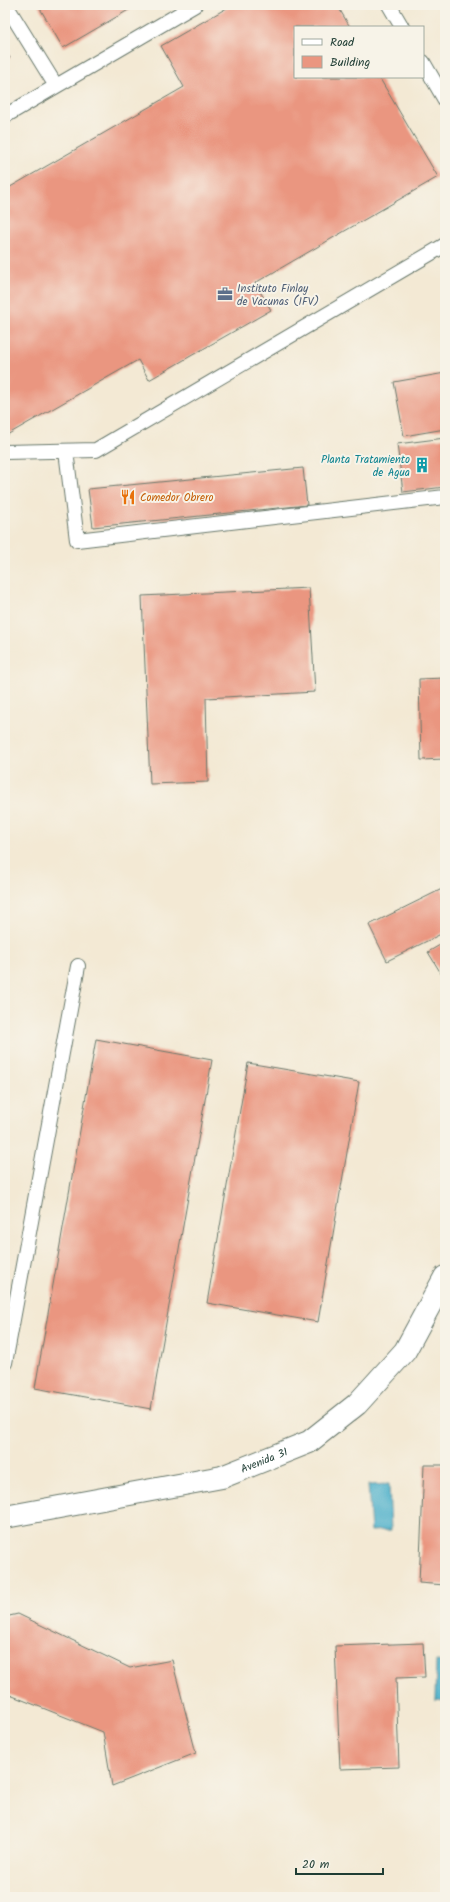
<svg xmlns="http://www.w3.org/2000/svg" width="450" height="1902" font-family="Kalam,sans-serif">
  <rect width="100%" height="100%" fill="#f7f3e8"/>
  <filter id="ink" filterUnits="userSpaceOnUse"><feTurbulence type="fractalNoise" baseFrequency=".025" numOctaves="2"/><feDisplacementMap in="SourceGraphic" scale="8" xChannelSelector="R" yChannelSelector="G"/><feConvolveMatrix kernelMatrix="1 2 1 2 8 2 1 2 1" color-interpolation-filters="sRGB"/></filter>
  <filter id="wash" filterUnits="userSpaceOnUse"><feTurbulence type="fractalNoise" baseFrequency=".012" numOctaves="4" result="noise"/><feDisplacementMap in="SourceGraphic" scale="16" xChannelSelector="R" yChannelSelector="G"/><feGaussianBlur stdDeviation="0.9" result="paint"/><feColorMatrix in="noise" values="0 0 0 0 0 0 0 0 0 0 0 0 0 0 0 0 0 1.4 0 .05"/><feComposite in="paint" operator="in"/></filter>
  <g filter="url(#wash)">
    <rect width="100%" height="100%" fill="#f3e9d4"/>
    <path fill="#4aafca" stroke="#34767f" d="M389 1484 391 1530 371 1531 368 1485Z
      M436 1661 445 1662V1701L435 1700Z"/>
    <g id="blocks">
      <path fill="#ea9680" d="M38 5H137L63 48Z
        M232 5H337L350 27H295V77H379L438 177 255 283 271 310 149 380 138 360 5 436V190L184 87 161 46Z
        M5 50 10 58 5 61Z
        M445 373V429L404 436 394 382Z
        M445 438V487L403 492 397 444Z
        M303 468 307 505 93 527 88 489Z
        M309 588 315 692 206 698 208 782 150 784 142 596Z
        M445 678V759L421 760 419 679Z
        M442 889 445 895V932L387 961 369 925Z
        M445 942V980L428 952Z
        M96 1039 212 1060 151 1409 35 1388Z
        M248 1063 359 1082 318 1322 207 1303Z
        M424 1465H445V1585L419 1583Z
        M18 1614 130 1668 172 1660 196 1753 112 1786 103 1732 5 1693V1617Z
        M423 1643 425 1677 396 1678 399 1767 340 1769 335 1646Z"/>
    </g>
  </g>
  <g filter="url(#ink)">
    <use href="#blocks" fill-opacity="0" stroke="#69796c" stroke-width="1"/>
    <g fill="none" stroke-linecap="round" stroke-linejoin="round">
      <g stroke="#69796c" stroke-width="16">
        <path id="service" d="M6 5 56 86
          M389 5 402 27
          M423 62 445 100
          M5 116 195 5
          M66 451 77 540 445 497
          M5 452 96 450 445 245
          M5 1363 78 966"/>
      </g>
      <g stroke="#69796c" stroke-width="24">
        <g id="tertiary">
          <path id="s1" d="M5 1517 222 1477 309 1442 357 1404 405 1351 445 1277"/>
        </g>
      </g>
      <use href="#service" stroke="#fff" stroke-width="14"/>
      <use href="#tertiary" stroke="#fff" stroke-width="22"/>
    </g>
  </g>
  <defs>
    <g id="office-bare" transform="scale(1.2)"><path d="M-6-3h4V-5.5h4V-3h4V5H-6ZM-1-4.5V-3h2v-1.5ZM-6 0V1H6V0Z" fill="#5c6f8a" stroke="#f7f3e8" stroke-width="2.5" paint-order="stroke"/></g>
    <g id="building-bare" transform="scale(1.2)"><path d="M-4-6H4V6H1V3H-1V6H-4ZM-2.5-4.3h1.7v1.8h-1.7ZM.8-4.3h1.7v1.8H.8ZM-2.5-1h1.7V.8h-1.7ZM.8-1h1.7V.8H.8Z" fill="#0f9aa8" stroke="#f7f3e8" stroke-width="2.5" paint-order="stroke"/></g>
    <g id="restaurant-bare" transform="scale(1.2)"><path d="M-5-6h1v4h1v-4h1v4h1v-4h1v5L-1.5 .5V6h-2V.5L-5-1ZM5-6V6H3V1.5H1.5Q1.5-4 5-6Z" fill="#e8710a" stroke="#f7f3e8" stroke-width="2.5" paint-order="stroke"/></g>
  </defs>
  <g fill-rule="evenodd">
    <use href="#office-bare" x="225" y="294"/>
    <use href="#building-bare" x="422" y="465"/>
    <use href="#restaurant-bare" x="128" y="497"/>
  </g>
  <g text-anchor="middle" stroke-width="4" stroke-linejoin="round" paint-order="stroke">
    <g font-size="11" fill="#4e5e75" stroke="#f7f3e8" text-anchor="start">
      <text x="237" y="292">Instituto Finlay<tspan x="237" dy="13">de Vacunas (IFV)</tspan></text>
    </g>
    <g font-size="11" fill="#0d838f" stroke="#f7f3e8" text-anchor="end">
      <text x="410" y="463">Planta Tratamiento<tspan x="410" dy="13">de Agua</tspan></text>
    </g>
    <g font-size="11" fill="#c56008" stroke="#f7f3e8" text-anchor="start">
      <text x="140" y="501">Comedor Obrero</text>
    </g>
    <g font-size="11" fill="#1f3d34" stroke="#f7f3e8">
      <text dy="4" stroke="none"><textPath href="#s1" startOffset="266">Avenida 31</textPath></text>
    </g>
  </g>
  <rect width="450" height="1902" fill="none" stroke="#f7f3e8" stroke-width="20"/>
  <rect x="294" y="26" width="130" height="52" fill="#f7f3e8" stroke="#a1aaa0"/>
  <rect x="302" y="39" width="20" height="6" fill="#ffffff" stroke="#a1aaa0"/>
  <text x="330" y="46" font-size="12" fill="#1f3d34">Road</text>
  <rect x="302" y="56" width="20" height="12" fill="#ea9680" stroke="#a1aaa0"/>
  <text x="330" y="66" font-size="12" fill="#1f3d34">Building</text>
  <path d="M296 1868v6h87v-6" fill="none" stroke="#1f3d34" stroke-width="2"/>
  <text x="302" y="1868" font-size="12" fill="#1f3d34" stroke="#f7f3e8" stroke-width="3" paint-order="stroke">20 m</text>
</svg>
